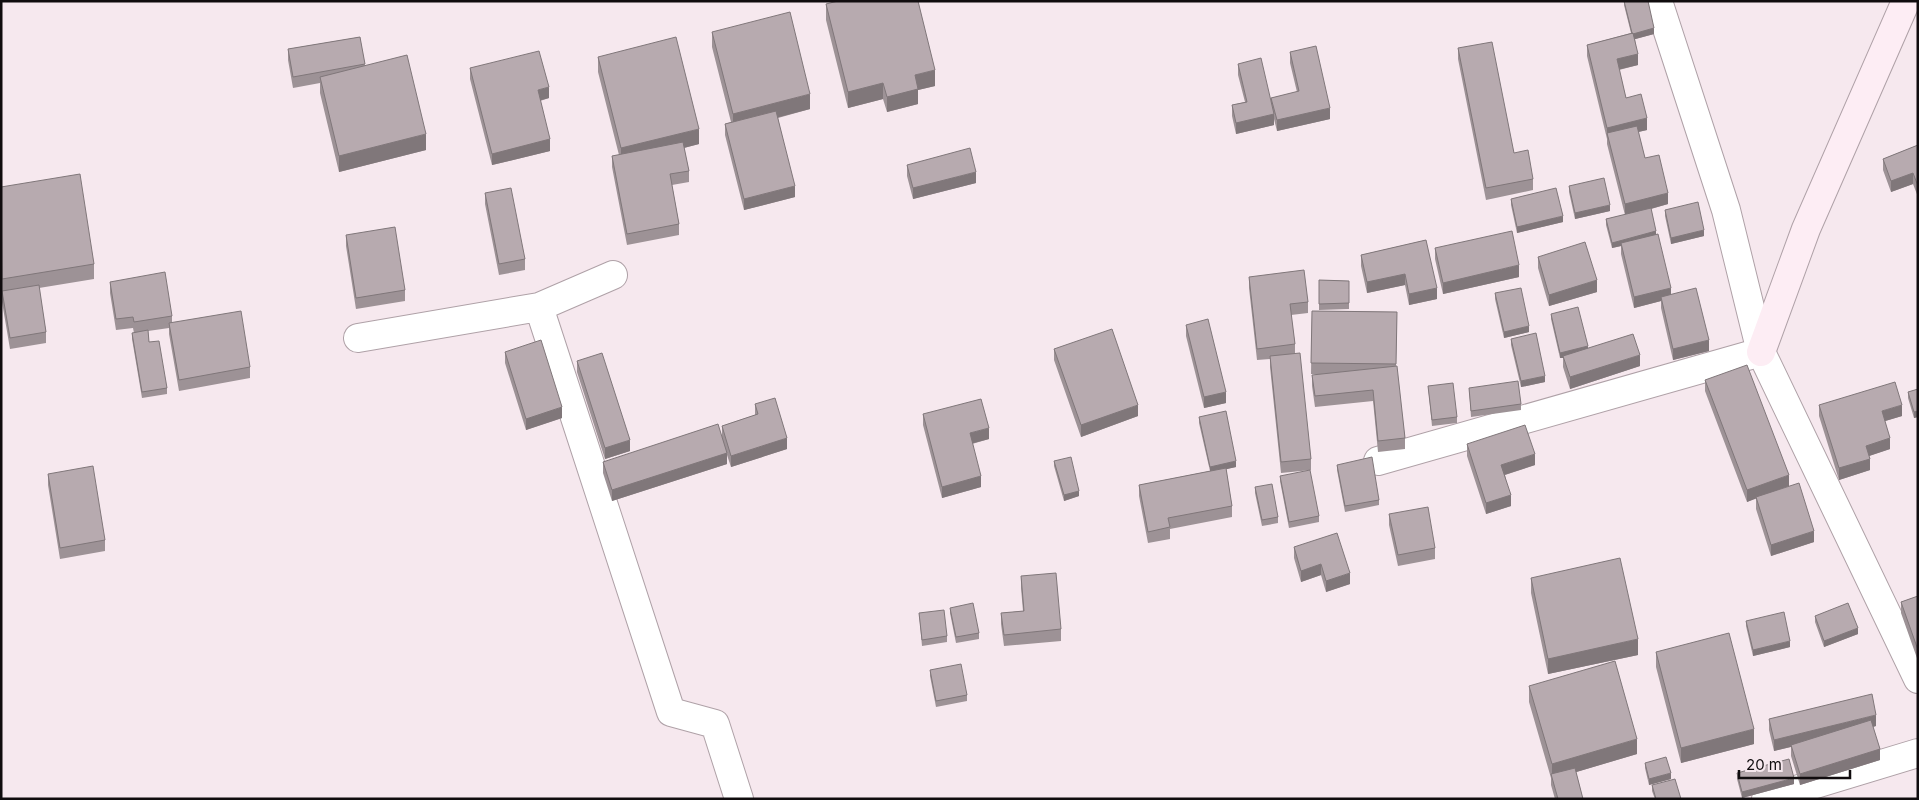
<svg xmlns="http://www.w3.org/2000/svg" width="1919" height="800" font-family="Inter,sans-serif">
  <rect width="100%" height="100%" fill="#f6e8ee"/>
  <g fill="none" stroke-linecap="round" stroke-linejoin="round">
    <g stroke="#afa1a7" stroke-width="30">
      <path id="street" d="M1658 1 1726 210 1761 352 1918 679
        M539 307 671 712 715 724 739 799
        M358 338 539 307 613 275
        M1378 461 1761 352
        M1766 799 1918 753"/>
    </g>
    <g stroke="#afa1a7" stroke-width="30">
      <path id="secondary" d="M1761 352 1806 229 1906 1"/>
    </g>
    <use href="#street" stroke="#fff" stroke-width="28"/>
    <use href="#secondary" stroke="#fdedf4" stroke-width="28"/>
  </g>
  <path fill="#9d9296" d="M1624 1H1648L1654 34 1635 39 1638 65 1619 70 1626 98 1647 130 1638 132 1645 158 1668 204 1651 209 1656 234 1671 294 1709 351 1673 360 1661 308V301L1634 308 1621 254V246L1612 248 1606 225V219L1625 215 1607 144V139L1587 56V45L1631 33 1624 5Z
    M826 4 935 86 918 90V104L887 112 883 99 848 108 826 20Z
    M712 32 810 109 778 118 795 197 744 210 725 135V124L731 122 712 47Z
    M360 37 365 66 426 150 339 172 320 93V83L293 88 288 60V49Z
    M1458 48 1514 153 1533 179V190L1486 200 1458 59Z
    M1290 52 1330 119 1277 131 1274 119V125L1236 134 1232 116V105L1245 102 1238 75V64L1271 103V98L1297 92 1290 63Z
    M598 57 699 144 684 148 689 171V182L672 185 679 224V235L627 245 612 167V156L619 155 598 72Z
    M470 68 549 98 540 101 550 151 492 165 470 79Z
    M1918 145V197L1913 184 1891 192 1883 170V159Z
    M907 165 976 183 913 199 907 176Z
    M1569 186 1610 211 1575 219 1569 192Z
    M1 187 94 264V279L39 288 46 332V343L10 349 2 302V294L1 291Z
    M485 193 525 259V270L499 275 485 204Z
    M1511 199 1563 222 1517 233 1511 205Z
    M1665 210 1704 236 1671 244 1665 216Z
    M346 235 405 290V301L356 309 346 246Z
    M1426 240 1437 299 1409 305 1405 285 1367 293 1361 266V255Z
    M1435 248 1519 277 1443 294 1435 259Z
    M1538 257 1597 292 1549 306 1538 268Z
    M1249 277 1308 302V313L1291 315 1295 344V354L1311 459V470L1281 473 1270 367V359L1257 360 1249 288Z
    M1319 280 1349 281V309L1319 310Z
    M110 282 172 316V323L250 367V378L179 391 169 334V328L148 331 149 342 167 388V394L142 398 132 339V333H134L133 328 116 330 110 293Z
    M1495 293 1529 332 1504 338 1495 299Z
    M1312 311 1397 312 1396 366 1405 438V449L1378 452 1373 401 1315 407 1312 386V375L1320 374H1311Z
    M1551 314 1588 348 1640 366 1570 389 1563 367V358H1560L1551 319Z
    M1186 325 1226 403 1204 408 1186 336Z
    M1511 339 1545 382 1521 387 1511 345Z
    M1054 349 1138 416 1081 437 1054 360Z
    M505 352 562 418 526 430 505 363Z
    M577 361 630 451 605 459 577 372Z
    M1705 380 1789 486 1772 492 1814 542 1771 556 1756 509V498L1747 502 1705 391Z
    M1428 386 1457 417V423L1432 426Z
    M1469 388 1521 404V410L1471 417Z
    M1918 389V417L1914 418 1908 398V392Z
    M755 404 787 449 731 467 727 455V464L612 501 603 473V462L722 437V426L755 415Z
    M1819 405 1902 416 1885 421 1890 449 1869 456 1870 470 1839 480 1819 416Z
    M923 414 989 439 972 444 981 487 942 498 923 425Z
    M1199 417 1236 467 1226 469 1232 506V517L1170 529V539L1148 543 1139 496V485L1210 471 1199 423Z
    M1467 444 1535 465 1505 475 1511 506 1486 514 1467 456Z
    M1054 461 1079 496 1064 501 1054 466Z
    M1337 465 1379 500V505L1345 512 1337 470Z
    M48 474 105 540V551L60 559 48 485Z
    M1280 476 1319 516V522L1289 528 1280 481Z
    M1255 487 1278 517V523L1262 526 1255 493Z
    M1389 514 1435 548V559L1398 566 1389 525Z
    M1294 547 1350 584 1326 592 1321 575 1301 582 1294 558Z
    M1021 576 1061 629V641L1004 646 1001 624V613L1023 611 1021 588Z
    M1531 578 1638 655 1548 674 1531 593Z
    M1918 596V661L1901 613V602Z
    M950 608 979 633V639L956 643 950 613Z
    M919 613 947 636V642L922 646Z
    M1815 616 1858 634 1824 647 1815 622Z
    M1746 621 1790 647 1753 656 1746 626Z
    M1656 652 1754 744 1681 763 1656 667Z
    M930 670 967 695V701L936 707 930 676Z
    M1529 686 1637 754 1576 772 1583 799H1555L1551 785V778L1529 702Z
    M1769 719 1876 726 1873 727 1880 760 1800 785 1791 756V747L1774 751 1769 730Z
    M1645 763 1671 779 1649 785 1645 768Z
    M1737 773 1794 784 1742 798 1737 779Z
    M1652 785 1681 799H1655L1652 791Z"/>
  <path fill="#80777a" d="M1654 28V34L1632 40V34Z
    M1638 54V65L1617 70V59Z
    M935 70V86L918 90V104L887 112V97L915 75Z
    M883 83V99L848 108V92Z
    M549 87V98L538 101V90Z
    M810 94V109L733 129V114Z
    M1330 108V119L1277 131V120Z
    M1274 114V125L1236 134V123Z
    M1647 118V130L1608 139 1607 133V128Z
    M699 129V144L621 164V148Z
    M426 134V150L339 172V156Z
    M550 139V151L492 165V154Z
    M976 172V183L913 199V188Z
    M1913 173V184L1891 192V181Z
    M795 186V197L744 210V199Z
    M1668 193V204L1625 216V204Z
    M1610 205V211L1575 219V213Z
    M1563 216V222L1517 233V227Z
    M1704 230V236L1671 244V238Z
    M1656 231V237L1621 243V246L1612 248V243Z
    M1519 265V277L1443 294V283Z
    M1405 274V285L1367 293V282Z
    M1597 280V292L1549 306V295Z
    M1437 288V299L1409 305V294Z
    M1671 288V299L1661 297V301L1634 308V297Z
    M1529 326V332L1504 338V332Z
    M1709 340V351L1673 360V349Z
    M1588 346V352L1563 356V358H1560V353Z
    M1640 355V366L1570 389V377Z
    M1545 376V382L1521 387V381Z
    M1226 392V403L1204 408V397Z
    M1138 405V416L1081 437V425Z
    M1902 405V416L1882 422V411Z
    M562 407V418L526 430V419Z
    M1918 411V417L1914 418V412Z
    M989 428V439L970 444V433Z
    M787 438V449L731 467V456Z
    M1890 438V449L1866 457V446Z
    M630 440V451L605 459V448Z
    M727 453V464L612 501V490Z
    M1535 454V465L1501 476V465Z
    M1870 459V470L1839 480V468Z
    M1236 461V467L1210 473V467Z
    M1789 475V486L1747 502V490Z
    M981 476V487L942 498V487Z
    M1079 491V496L1064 501V495Z
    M1511 495V506L1486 514V503Z
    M1814 531V542L1771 556V545Z
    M1321 564V575L1301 582V571Z
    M1350 573V584L1326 592V581Z
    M1858 628V634L1824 647V641Z
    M1638 639V655L1548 674V659Z
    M1790 641V647L1753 656V650Z
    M1876 715V726L1774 751V740Z
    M1754 729V744L1681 763V748Z
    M1637 739V754L1553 779 1552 775V764Z
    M1880 749V760L1800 785V774Z
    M1671 773V779L1649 785V779Z
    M1794 778V784L1742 798V792Z"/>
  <path fill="#b7aaaf" stroke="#80777a" d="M838 1H918L935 70 915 75 918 89 887 97 883 83 848 92 826 4Z
    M1624 1H1648L1654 28 1633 34 1632 33Z
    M790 12 810 94 733 114 712 32Z
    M1633 33 1638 54 1617 59 1626 98 1641 94 1647 118 1607 128 1587 45Z
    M360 37 365 64 293 77 288 49Z
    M676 37 699 129 621 148 598 57Z
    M1492 42 1514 153 1528 150 1533 179 1486 188 1458 48Z
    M1316 46 1330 108 1277 120 1271 98 1299 91 1290 52Z
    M539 51 549 87 538 90 550 139 492 154 470 68Z
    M407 55 426 134 339 156 320 77Z
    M1261 58 1274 114 1236 123 1232 105 1247 102 1238 64Z
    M776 111 795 186 744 199 725 124Z
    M1637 126 1645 158 1659 155 1668 193 1625 204 1607 133Z
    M683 142 689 171 670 174 679 224 627 234 612 156Z
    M1918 145V186L1913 173 1891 181 1883 159Z
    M970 148 976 172 913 188 907 165Z
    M80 174 94 264 2 279 1 187Z
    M1604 178 1610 205 1575 213 1569 186Z
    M511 188 525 259 499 264 485 193Z
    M1556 188 1563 216 1517 227 1511 199Z
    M1698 202 1704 230 1671 238 1665 210Z
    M1651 208 1656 231 1612 243 1606 219Z
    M395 227 405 290 356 298 346 235Z
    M1512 231 1519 265 1443 283 1435 248Z
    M1658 234 1671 288 1634 297 1621 243Z
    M1426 240 1437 288 1409 294 1405 274 1367 282 1361 255Z
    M1585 242 1597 280 1549 295 1538 257Z
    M1304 270 1308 302 1290 304 1295 344 1257 349 1249 277Z
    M165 272 172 316 134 322 133 317 116 319 110 282Z
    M1319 280 1349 281V303L1319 304Z
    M39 285 46 332 10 338 2 291Z
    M1521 288 1529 326 1504 332 1495 293Z
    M1696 288 1709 340 1673 349 1661 297Z
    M1578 307 1588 346 1560 353 1551 314Z
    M241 311 250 367 179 380 169 323Z
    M1312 311 1397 312 1396 364 1311 363Z
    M1208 319 1226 392 1204 397 1186 325Z
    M1112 329 1138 405 1081 425 1054 349Z
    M148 330 149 342 159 341 167 388 142 392 132 333Z
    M1536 333 1545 376 1521 381 1511 339Z
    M1633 334 1640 355 1570 377 1563 356Z
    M541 340 562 407 526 419 505 352Z
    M602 353 630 440 605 448 577 361Z
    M1300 353 1311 459 1281 462 1270 356Z
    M1747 365 1789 475 1747 490 1705 380Z
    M1397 366 1405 438 1378 441 1373 390 1315 396 1312 375Z
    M1518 381 1521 404 1471 411 1469 388Z
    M1895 382 1902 405 1882 411 1890 438 1866 446 1870 459 1839 468 1819 405Z
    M1453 383 1457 417 1432 420 1428 386Z
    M1918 389V411L1914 412 1908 392Z
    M775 398 787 438 731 456 722 426 758 414 755 404Z
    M981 399 989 428 970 433 981 476 942 487 923 414Z
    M1226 411 1236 461 1210 467 1199 417Z
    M718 424 727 453 612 490 603 462Z
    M1525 425 1535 454 1501 465 1511 495 1486 503 1467 444Z
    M1071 457 1079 491 1064 495 1054 461Z
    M1372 457 1379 500 1345 506 1337 465Z
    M93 466 105 540 60 548 48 474Z
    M1226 468 1232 506 1168 518 1170 527 1148 532 1139 485Z
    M1310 470 1319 516 1289 522 1280 476Z
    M1799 483 1814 531 1771 545 1756 497Z
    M1272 484 1278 517 1262 520 1255 487Z
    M1428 507 1435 548 1398 555 1389 514Z
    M1337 533 1350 573 1326 581 1321 564 1301 571 1294 547Z
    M1620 558 1638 639 1548 659 1531 578Z
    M1056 573 1061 629 1004 635 1001 613 1024 611 1021 576Z
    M1918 596V650L1901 602Z
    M973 603 979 633 956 637 950 608Z
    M1848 603 1858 628 1824 641 1815 616Z
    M944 610 947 636 922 640 919 613Z
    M1784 612 1790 641 1753 650 1746 621Z
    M1729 633 1754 729 1681 748 1656 652Z
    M1615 661 1637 739 1552 764 1529 686Z
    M961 664 967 695 936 701 930 670Z
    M1872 694 1876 715 1774 740 1769 719Z
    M1871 720 1880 749 1800 774 1791 745Z
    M1666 757 1671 773 1649 779 1645 763Z
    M1789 759 1794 778 1742 792 1737 773Z
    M1575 768 1583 799H1558L1551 774Z
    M1675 779 1681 799H1656L1652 785Z"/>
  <rect width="1919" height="800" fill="none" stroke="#100c0e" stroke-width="5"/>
  <path d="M1739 770v8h111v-8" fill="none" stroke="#100c0e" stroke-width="2.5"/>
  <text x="1746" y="770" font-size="15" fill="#100c0e" stroke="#f6e8ee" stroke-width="4" paint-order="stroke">20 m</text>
</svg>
